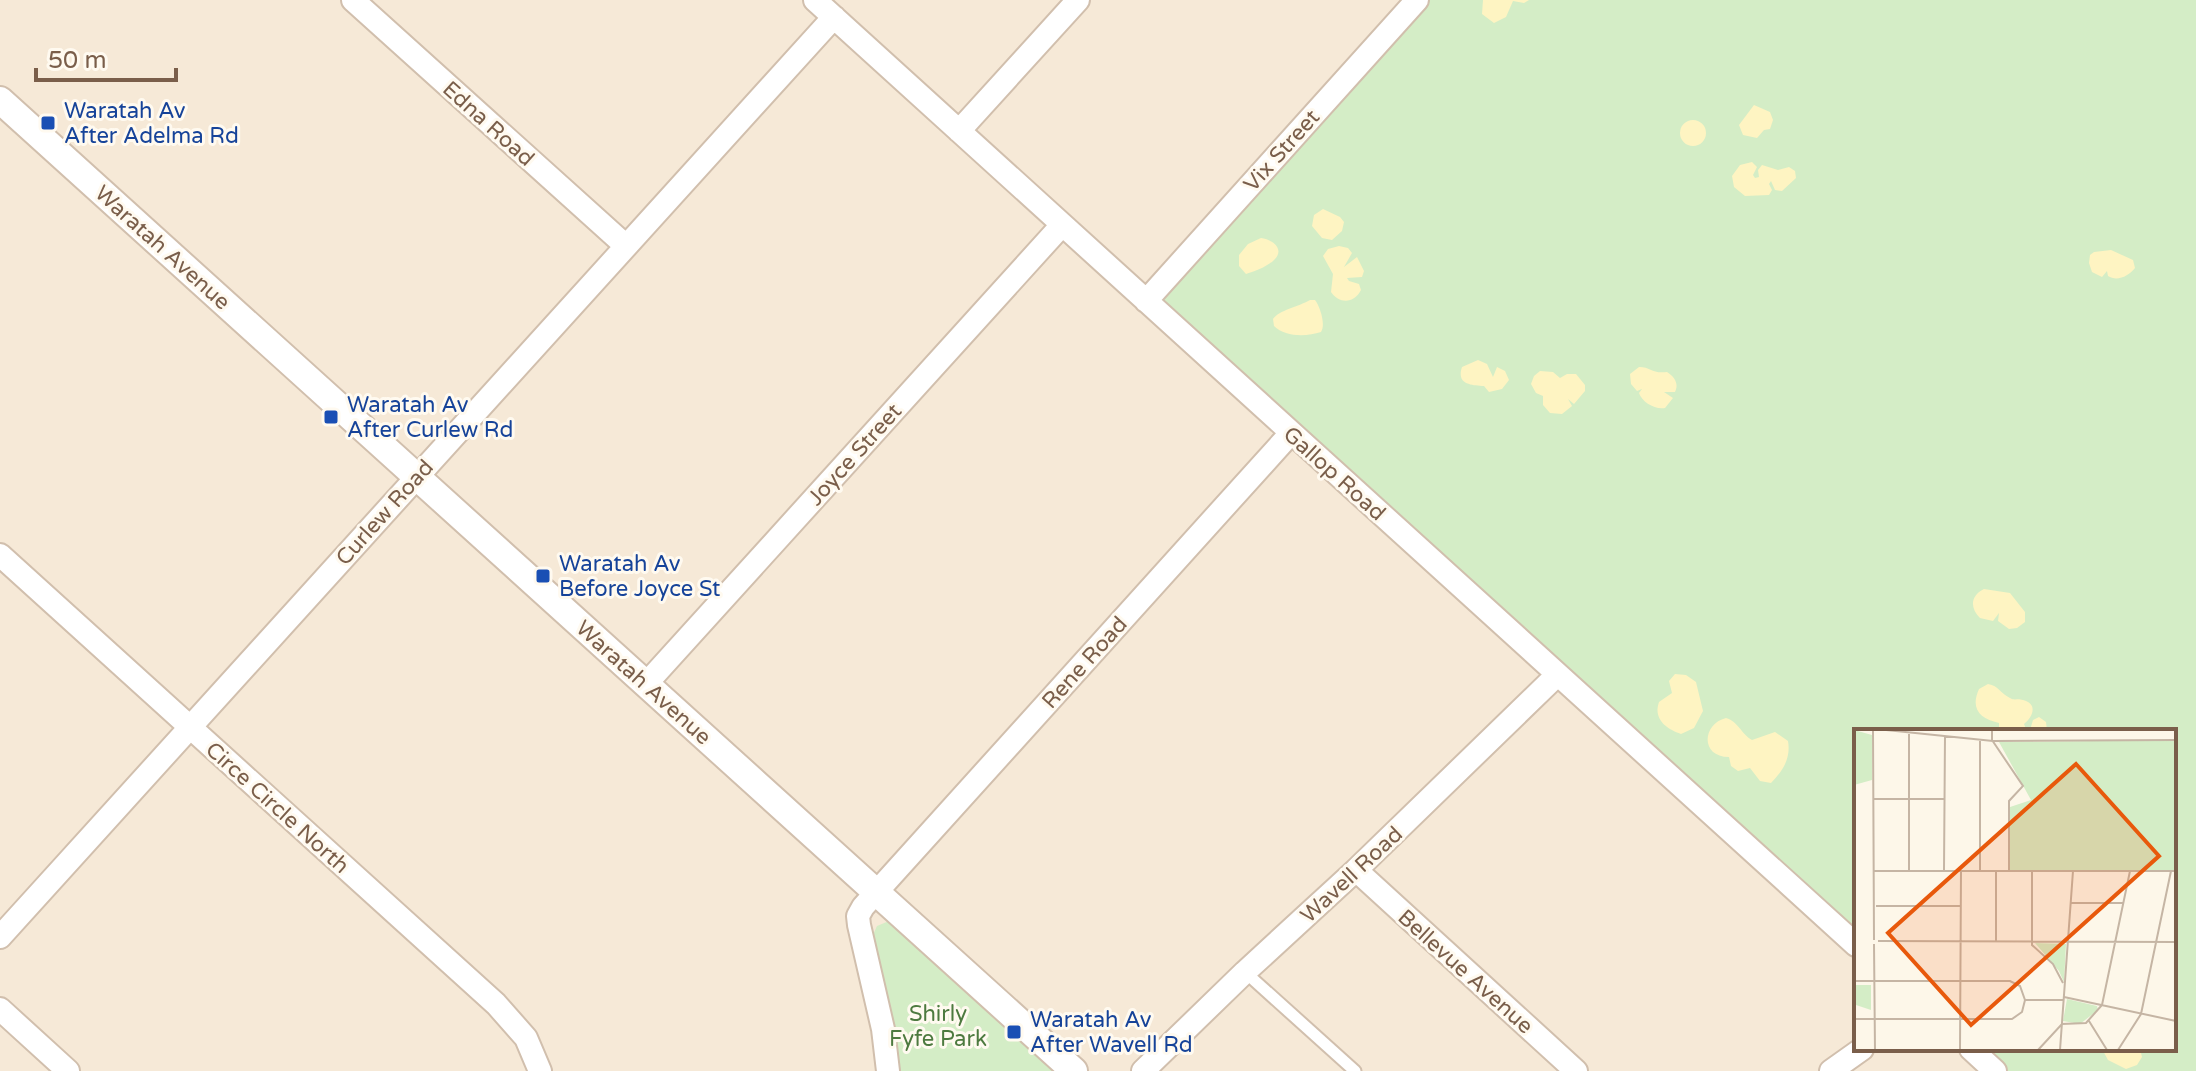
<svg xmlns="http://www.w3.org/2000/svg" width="2196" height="1071" font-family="'Varela Round',sans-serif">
  <rect width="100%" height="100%" fill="#fdf7e9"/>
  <path fill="#f6e9d7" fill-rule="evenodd" d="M0 0H2196V1071H0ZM1856 731H2174V1049H1856Z"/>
  <path fill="#d4edc6" d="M1429 0H2196V1071H2001L1977 1049H2174V731H1856V939L1151 301Z
    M889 921 1055 1071H897L890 1007 871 939 877 926Z"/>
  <path fill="#fef4c2" d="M1483 0H1529L1524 3 1513 1 1506 17 1494 23 1482 14Z
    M1754 105 1770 112 1773 120 1770 129 1764 130 1757 138 1743 135 1739 125Z
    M1680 133a13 13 0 1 1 26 0a13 13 0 1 1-26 0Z
    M1752 162 1757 167 1753 175 1755 178 1759 177 1758 170 1762 165 1778 170 1789 167 1795 171 1796 178 1782 191 1775 190 1771 181 1769 184 1772 190 1769 195 1745 196 1734 187 1732 176 1740 165Z
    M1323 209 1340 217 1344 222 1342 231 1332 240 1322 238 1312 226 1314 215Z
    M1261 238C1271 239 1285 248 1275 259 1269 266 1254 272 1246 274L1239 266V255L1248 244Z
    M1339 246 1348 248 1352 253 1344 267 1357 257 1364 271 1362 277 1347 278 1349 281 1359 284 1361 290C1354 304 1339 304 1331 292L1333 274 1323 256 1328 249Z
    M2111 250 2133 260 2135 268C2129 276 2117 282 2108 276L2107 271 2102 277 2092 272 2089 263 2090 255 2094 252Z
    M1310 300H1315C1320 306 1326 325 1321 332 1306 337 1285 337 1274 326L1273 319C1279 310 1298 307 1310 300Z
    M1478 360 1487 364 1493 377 1497 367 1505 371 1509 380 1502 389 1489 392 1484 386C1472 385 1456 385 1462 367Z
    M1639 367C1651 367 1652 374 1667 372 1675 377 1679 384 1675 392H1664L1673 398 1665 408C1655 410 1642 402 1639 393L1642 389 1637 391 1631 384 1630 374Z
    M1540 371 1553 372 1560 378 1567 374H1576L1585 385V391L1574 404 1568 399 1572 406 1562 414 1550 413 1543 405V396L1536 393 1531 384 1534 376Z
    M1984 589 2010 593 2025 612V622L2017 628 2009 629 1998 621 1999 613 1993 621 1980 618C1970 608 1970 596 1984 589Z
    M1675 674 1686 675 1696 682 1703 711 1694 728 1681 734C1666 729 1653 719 1659 702L1672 693 1669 681Z
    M1988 684C1999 686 2000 693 2010 698 2015 701 2017 698 2023 700 2039 704 2032 718 2024 724L2026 729 2030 730 2033 720 2039 717 2046 722 2047 731H1999V723C1980 719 1970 709 1979 689Z
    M1726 718C1739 722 1741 734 1752 740L1775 732 1788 741C1791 758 1783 771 1771 783L1760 781 1750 768 1738 771 1731 766 1729 757C1700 757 1702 724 1726 718Z
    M2102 1049H2140L2142 1057 2137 1065 2126 1069 2108 1060Z"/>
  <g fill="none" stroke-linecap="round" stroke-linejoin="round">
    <g stroke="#d1bfad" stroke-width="15">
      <path id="service" d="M1245 972 1355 1071"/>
    </g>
    <g stroke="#d1bfad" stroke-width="26">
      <path id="minor" d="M353 0 626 246
        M815 0 1856 945
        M959 131 1078 0
        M1146 301 1417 0
        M0 555 496 1004 526 1038 540 1071
        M646 684 1062 225
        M1356 870 1576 1071
        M0 937 834 17
        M0 1009 68 1071
        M1971 1049 1995 1071
        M888 1071 883 1029 859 925 858 916 863 907 1291 433
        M1143 1071 1245 972 1356 870 1556 676
        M1831 1071 1862 1049"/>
    </g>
    <g stroke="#d1bfad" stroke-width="30">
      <path id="tertiary" d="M0 100 1074 1071"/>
    </g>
    <use href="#service" stroke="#fff" stroke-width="11"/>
    <use href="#minor" stroke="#fff" stroke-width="22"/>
    <use href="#tertiary" stroke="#fff" stroke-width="26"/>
  </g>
  <g fill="#1a4fb4" stroke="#fffaf0" stroke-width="3">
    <rect x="40" y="115" width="16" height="16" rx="4"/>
    <rect x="323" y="409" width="16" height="16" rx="4"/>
    <rect x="535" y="568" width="16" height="16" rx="4"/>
    <rect x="1006" y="1024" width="16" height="16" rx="4"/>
  </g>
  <g text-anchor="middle" stroke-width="6" stroke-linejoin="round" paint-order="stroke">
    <g font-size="22" fill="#164399" stroke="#fffaf0" text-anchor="start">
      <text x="64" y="118">Waratah Av<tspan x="64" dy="25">After Adelma Rd</tspan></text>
      <text x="347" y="412">Waratah Av<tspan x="347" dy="25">After Curlew Rd</tspan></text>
      <text x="559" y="571">Waratah Av<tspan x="559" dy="25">Before Joyce St</tspan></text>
      <text x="1030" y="1027">Waratah Av<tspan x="1030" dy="25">After Wavell Rd</tspan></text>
    </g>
    <g font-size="22" fill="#7a5e4a" stroke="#fffaf0">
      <text transform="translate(489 123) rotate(42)" y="8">Edna Road</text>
      <text transform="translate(1281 150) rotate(-48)" y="8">Vix Street</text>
      <text transform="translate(163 247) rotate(42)" y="8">Waratah Avenue</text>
      <text transform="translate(854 454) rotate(-48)" y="8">Joyce Street</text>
      <text transform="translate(1335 473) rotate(42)" y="8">Gallop Road</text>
      <text transform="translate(384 512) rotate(-48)" y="8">Curlew Road</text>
      <text transform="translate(1084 662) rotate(-48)" y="8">Rene Road</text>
      <text transform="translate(644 682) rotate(42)" y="8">Waratah Avenue</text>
      <text transform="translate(278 807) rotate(42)" y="8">Circe Circle North</text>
      <text transform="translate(1351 874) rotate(-43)" y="8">Wavell Road</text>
      <text transform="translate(1466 971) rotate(42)" y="8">Bellevue Avenue</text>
    </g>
    <g font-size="22" fill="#4d7a3f" stroke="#fffaf0">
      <text x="938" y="1021">Shirly<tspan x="938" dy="25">Fyfe Park</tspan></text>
    </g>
  </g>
  <g transform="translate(1854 729)">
    <rect width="322" height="322" fill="#fdf7e9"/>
    <path d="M0 1 18 6V51L0 56ZM322 11V142L156 141V78L177 71 145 13ZM181 214 212 215 210 253 205 242ZM2 256H17V281L2 276ZM213 270 243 277 244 281 226 295 209 292Z" fill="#d4edc6"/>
    <path fill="none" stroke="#c5b5a4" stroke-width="2" d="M19 1 20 211M32 1 139 12 322 11M138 1V11L169 57 155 72V142M19 70H91M55 141V3M90 141 91 7M126 141V11M20 142H322M178 142V216L199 235 209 254M217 174H269M22 177H107M24 212 322 213M142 213V142M20 215 21 321M0 252H156L166 257 171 271 168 283 158 290H0M210 268 322 292M171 271H210M235 292 253 321M106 321 107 141M184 321 208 295 232 294 248 276 276 142M206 321 219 142M264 321 287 285 317 142"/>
    <path fill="#e8590c" fill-opacity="0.15" stroke="#e8590c" stroke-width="4" d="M222 35 305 127 117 296 34 204Z"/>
    <rect width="322" height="322" fill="none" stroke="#7a5e4a" stroke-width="4"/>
  </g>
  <path d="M36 68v12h140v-12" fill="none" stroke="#7a5e4a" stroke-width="4"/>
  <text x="48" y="68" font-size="24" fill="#7a5e4a" stroke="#fffaf0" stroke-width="6" paint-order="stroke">50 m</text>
</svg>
